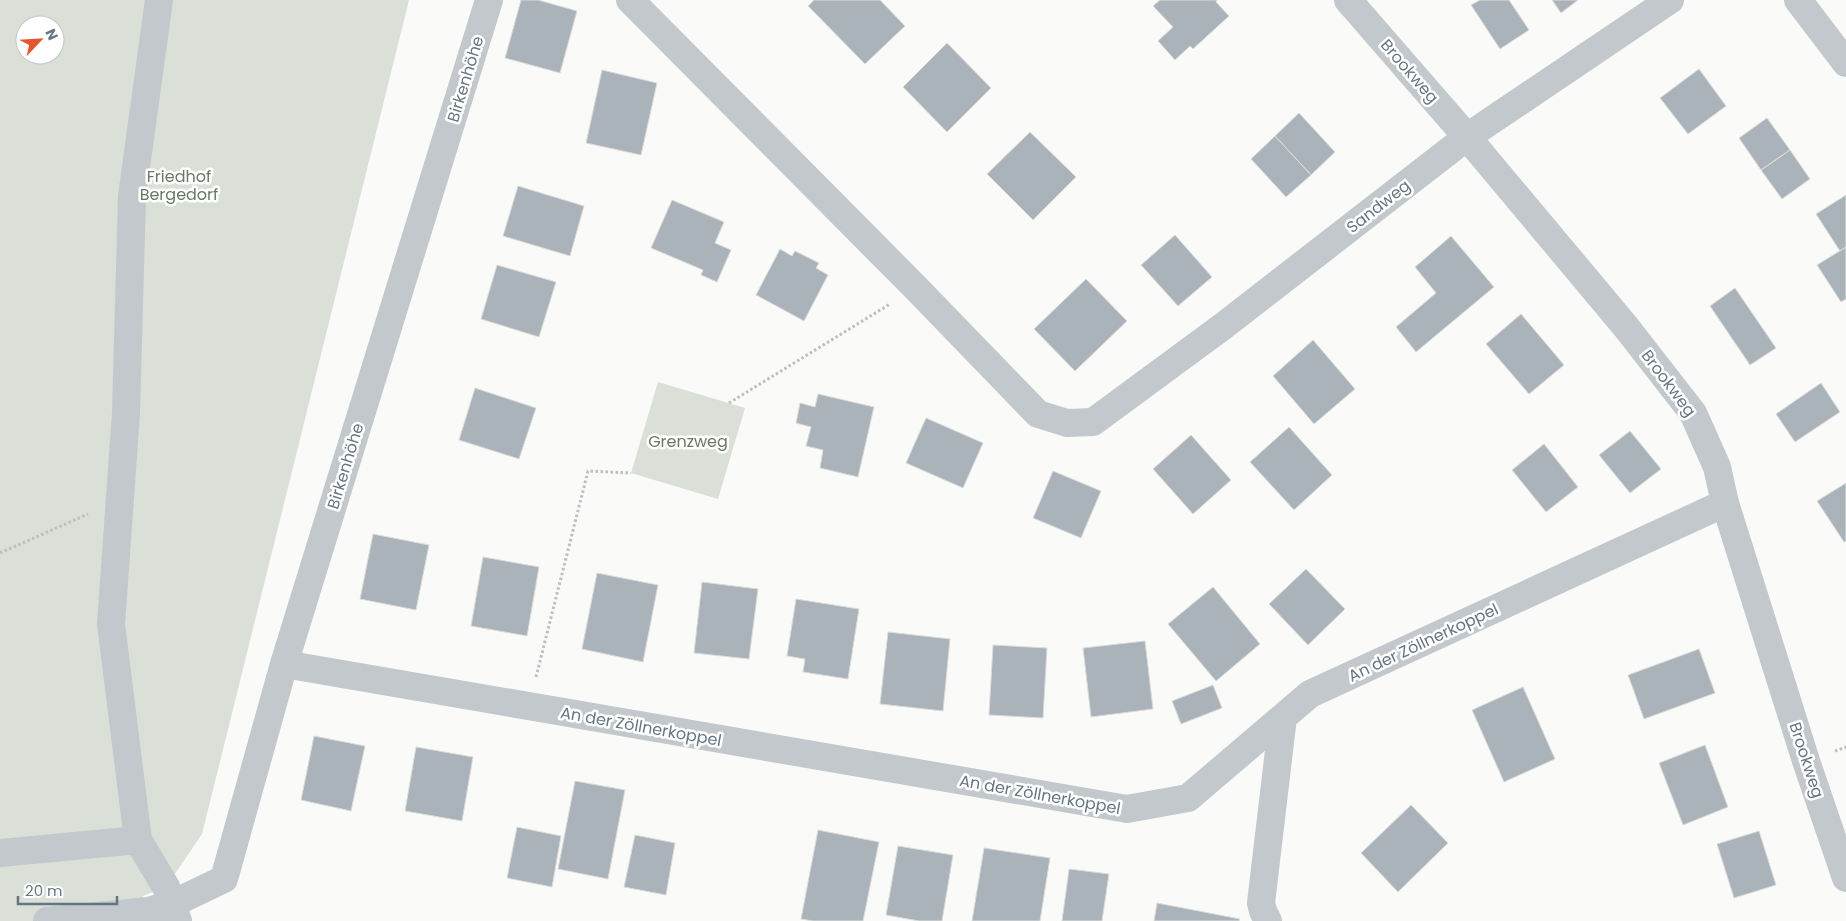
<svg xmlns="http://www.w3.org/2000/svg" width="1846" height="921" font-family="Poppins,sans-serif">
  <rect width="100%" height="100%" fill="#fafaf8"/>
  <path fill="#dadfd7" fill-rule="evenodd" d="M0 0H409L202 834 166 887 143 896 152 921H0ZM25 25H55V55H25Z
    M658 382 745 408 718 499 631 473Z"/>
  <path fill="#aab3b9" stroke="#dcdcda" d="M521 0H538L577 11 560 73 505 58Z
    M814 0H880L905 26 865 64 808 6Z
    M1160 0H1217L1216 2 1229 16 1193 49 1190 46 1175 60 1158 41 1173 27 1153 6Z
    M1480 0H1509L1529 30 1500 49 1471 5Z
    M1552 0H1578L1561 13Z
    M947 43 991 88 947 132 903 87Z
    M1699 69 1726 106 1688 134 1660 98Z
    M602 70 657 83 641 155 586 143Z
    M1299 113 1335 152 1311 175 1275 136Z
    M1767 118 1790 150 1761 170 1739 138Z
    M1030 132 1076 177 1033 220 987 174Z
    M1275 136 1311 175 1286 197 1251 159Z
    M1790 150 1810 179 1782 199 1761 170Z
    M518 186 584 206 570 256 503 236Z
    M1846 195V247L1840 251 1816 214Z
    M672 200 724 222 715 243 731 250 717 282 701 275 703 270 651 248Z
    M1175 235 1212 277 1178 306 1141 265Z
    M1451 236 1494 287 1416 352 1396 327 1436 293 1415 267Z
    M1846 247V299L1841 302 1817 265Z
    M780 249 792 256 795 251 819 263 816 268 828 275 804 321 756 295Z
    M497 265 556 282 539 337 481 319Z
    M1086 279 1127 321 1075 371 1034 329Z
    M1735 288 1776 348 1750 365 1710 306Z
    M1521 314 1564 365 1529 394 1486 344Z
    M1313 340 1355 389 1314 424 1273 376Z
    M1821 383 1840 412 1795 442 1776 414Z
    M475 388 536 408 519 459 459 440Z
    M818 394 874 407 858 477 820 468 823 450 806 446 811 427 796 423 800 403 815 407Z
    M926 418 983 443 963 488 906 463Z
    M1289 427 1332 475 1294 510 1250 462Z
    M1630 431 1661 469 1630 493 1599 455Z
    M1191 435 1231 480 1193 514 1153 469Z
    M1544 444 1578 487 1546 512 1512 470Z
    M1053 471 1101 491 1081 538 1033 518Z
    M1846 483V541L1844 542 1817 501Z
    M373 534 429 545 416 610 360 599Z
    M483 557 539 567 527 636 471 626Z
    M1306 569 1345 609 1308 645 1269 604Z
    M597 573 658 585 643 662 582 649Z
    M702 582 758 589 749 659 694 653Z
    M1213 587 1260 644 1216 681 1168 624Z
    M796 599 859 609 848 679 803 672 805 659 787 656Z
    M888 632 950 639 943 711 880 704Z
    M1145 641 1153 709 1091 717 1083 648Z
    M993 645 1047 648 1043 718 989 715Z
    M1699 649 1715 693 1644 719 1628 675Z
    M1213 685 1222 708 1181 724 1172 701Z
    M1523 687 1555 759 1504 782 1472 710Z
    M314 736 365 746 351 811 301 800Z
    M1705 745 1728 807 1683 825 1659 763Z
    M416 747 473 757 462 821 405 811Z
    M575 781 625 790 608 879 558 869Z
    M1411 805 1448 843 1398 892 1361 853Z
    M517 827 561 836 552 887 507 878Z
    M818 830 879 842 863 921H813L801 919Z
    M1759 831 1776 885 1734 898 1717 844Z
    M635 835 675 843 666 895 624 887Z
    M898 846 953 855 942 921H919L886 915Z
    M984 848 1050 858 1040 921H972Z
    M1069 869 1109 874 1102 921H1062Z
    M1157 903 1240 919 1239 921H1154Z"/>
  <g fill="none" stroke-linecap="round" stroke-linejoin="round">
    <path stroke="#bbbfc2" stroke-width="3" stroke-dasharray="2.5 2.5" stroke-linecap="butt" d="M729 403 890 304
      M0 553 88 514
      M536 677 588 471 631 473
      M1835 751 1846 747"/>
    <path stroke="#c3c8cc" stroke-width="28" d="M630 0 916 288 1038 414 1067 423 1093 422 1222 327 1467 137 1670 0
      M1348 0 1467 137 1626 327 1693 413 1717 467 1725 503 1806 761 1846 878
      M1798 0 1846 63
      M284 664 1127 809 1188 798 1310 694 1725 503
      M138 840 166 887 178 921
      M0 853 138 840 111 624 126 413 132 196 159 0
      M47 921 149 911 172 904 224 879 284 664 489 0
      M1268 921 1263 911 1261 903 1283 717"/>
  </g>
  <g text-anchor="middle" stroke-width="5" stroke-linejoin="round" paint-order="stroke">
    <g font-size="16" fill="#657683" stroke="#fff">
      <text transform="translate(1410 71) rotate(49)" y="6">Brookweg</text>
      <text transform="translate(465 79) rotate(-73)" y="6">Birkenhöhe</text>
      <text transform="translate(1378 206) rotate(-38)" y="6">Sandweg</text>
      <text transform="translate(1669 383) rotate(53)" y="6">Brookweg</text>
      <text transform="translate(345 466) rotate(-73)" y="6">Birkenhöhe</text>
      <text transform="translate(1423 642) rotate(-25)" y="6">An der Zöllnerkoppel</text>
      <text transform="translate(641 726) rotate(10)" y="6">An der Zöllnerkoppel</text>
      <text transform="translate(1807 760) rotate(72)" y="6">Brookweg</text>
      <text transform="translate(1040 794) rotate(10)" y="6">An der Zöllnerkoppel</text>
    </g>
    <g font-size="16" fill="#687a64" stroke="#fff">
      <text x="179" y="182">Friedhof<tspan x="179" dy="18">Bergedorf</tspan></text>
      <text x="688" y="447">Grenzweg</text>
    </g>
  </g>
  <g transform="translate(40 40) rotate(65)"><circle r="24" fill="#ffffff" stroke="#c1c8cd"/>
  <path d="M0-4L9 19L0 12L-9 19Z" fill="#e4572e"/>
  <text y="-8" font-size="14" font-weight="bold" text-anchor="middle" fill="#657683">N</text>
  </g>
  <path d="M18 896v8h99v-8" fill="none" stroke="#657683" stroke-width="2.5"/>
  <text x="25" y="896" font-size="15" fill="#657683" stroke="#ffffff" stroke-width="4" paint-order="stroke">20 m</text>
</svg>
